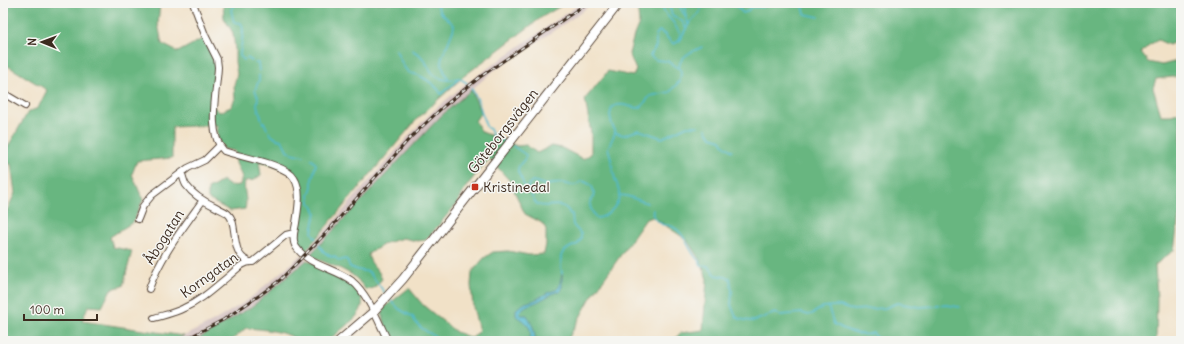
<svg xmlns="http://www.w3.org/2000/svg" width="1184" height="344" font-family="Delius,sans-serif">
  <rect width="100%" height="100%" fill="#f6f6f2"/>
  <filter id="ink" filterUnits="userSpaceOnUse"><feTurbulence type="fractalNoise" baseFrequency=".025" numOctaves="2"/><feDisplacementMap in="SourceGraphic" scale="8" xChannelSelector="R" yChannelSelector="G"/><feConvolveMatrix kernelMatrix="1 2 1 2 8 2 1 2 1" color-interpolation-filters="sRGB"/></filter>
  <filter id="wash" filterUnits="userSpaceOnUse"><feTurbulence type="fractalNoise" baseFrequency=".012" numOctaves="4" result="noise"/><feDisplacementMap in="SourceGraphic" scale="16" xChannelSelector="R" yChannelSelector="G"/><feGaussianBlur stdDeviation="0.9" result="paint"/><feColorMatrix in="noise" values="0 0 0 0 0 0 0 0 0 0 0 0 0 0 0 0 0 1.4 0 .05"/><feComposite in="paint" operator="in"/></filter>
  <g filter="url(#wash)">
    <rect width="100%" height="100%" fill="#f1e1c7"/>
    <path fill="#d2bfbf" d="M581 3H592L580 13 492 72 471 90 440 117 310 255 306 253 412 132 433 111 464 85Z
      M301 255 307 260 253 306 195 341H171L184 336 214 321 248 300Z"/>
    <path fill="#68b680" stroke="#52704f" d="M3 3H160L158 24 162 44 178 52 204 38 216 64 213 106 219 112 231 107 235 99 234 85 237 74 235 62V49L233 33 224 18 223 3H566L542 17 464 76 418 118 305 252C301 248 299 244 297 239 294 223 308 184 294 175 288 170 267 164 259 161L261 175 254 180 245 181C243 192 248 198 245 209L230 211 208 199V189L216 185 222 180 230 186 240 185 242 177 236 163 235 151 224 149 218 140 217 125 172 127V158L137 161 132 174 143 200 133 222 110 237 113 247 132 251 123 286 111 289 102 307 88 306 82 321 184 336 171 341H3V219L15 193 11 164 3 163V150H6L28 112 38 108 47 90 3 63Z
      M637 3H1176L1178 9 1179 40 1169 45 1158 40 1149 45 1141 53 1148 62 1162 65 1181 60V76L1156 79 1153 88 1161 115H1171L1181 112V214L1179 216 1174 250 1155 265 1157 299 1156 341H672L681 333 703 330 707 279 701 262 687 240 653 217 646 219 590 299 567 341H394L386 327 382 313 385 307 409 288 423 305 456 332 472 338 479 331 473 307 471 285 472 272 484 258 493 252 508 251 529 255 544 254 546 244V229L542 223 525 214 509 180 490 159 481 168 466 187 458 202 426 240 417 241 403 238 386 243 368 254C370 266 379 268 382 279L374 288 366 290C362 285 357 278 351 274 338 266 323 263 310 255L440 117 471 90 481 112 475 121 482 132 517 146 526 145 537 153 551 146 562 148 583 159 591 154V133L585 99 608 71 633 76 636 70 629 54 634 35 639 23Z
      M307 260C331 272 389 293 348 324 343 328 330 341 323 341 317 341 308 342 302 341 296 340 291 335 285 334 273 330 259 329 246 328L231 341H195L253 306Z"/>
    <path fill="#51bacf" stroke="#467276" d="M562 274V287L560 291C552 293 547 297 539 301 532 305 525 304 520 312V315H527L533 327 536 341H529C534 328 526 323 516 316V309L525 303 535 300 549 292 556 290 559 287Z"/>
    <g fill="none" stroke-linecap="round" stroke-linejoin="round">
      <path stroke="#51bacf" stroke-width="1.5" d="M235 3 231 10C232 13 233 20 234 22L241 23C246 30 240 46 240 56L244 60 247 58 252 61
        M436 3 440 12 454 25C454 30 452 33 450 38 443 59 435 57 449 80L459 78 467 83
        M662 3C662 12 668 16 673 22 676 26 676 29 680 32L679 40
        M667 3 669 5 672 15 682 21 686 28
        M679 3C680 11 687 16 688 24
        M685 3 687 19
        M733 3 743 13 746 12 752 7H763L767 3
        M797 3 803 6 805 14 819 17
        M701 8 707 3
        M396 50C399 57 402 66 408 72 412 75 416 73 420 76 428 80 437 86 441 94L459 79
        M412 50C414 52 418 53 420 55 432 67 428 78 448 80
        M255 63H258L259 71
        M679 68C680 55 692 52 702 47
        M259 75V80L255 90 258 97 257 105 263 123 264 122 267 129
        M471 88C482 102 480 114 487 128L490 129 493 137H498L505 142
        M706 129 711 137 721 140 724 145 732 151
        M269 132C271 136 277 140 282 140L288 152 304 156
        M616 133 624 135 639 130 662 138 687 126H698
        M513 146 526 155C526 161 517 164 518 171 518 174 521 177 522 180 524 185 524 187 529 190
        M311 159 316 164 312 179V187L309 195 310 203 313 206 316 212 312 232 316 239
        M619 195 627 196 647 203
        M653 210C651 218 657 221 663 225 681 224 685 242 694 255 696 259 700 260 701 265L708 266 716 275 730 278 732 291 731 305 736 317 740 319 750 321H754L775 313 781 315 802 313 808 315 812 314 823 307 834 306H840L848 309 854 310 885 308 897 303 920 307 947 305 959 307
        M319 245C323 251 325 254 332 257L334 256 339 261 345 259 347 260 350 267 358 270 369 272 385 293
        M562 274C559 254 559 251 578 244L581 239V234L573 225 572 214H570C564 198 546 210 537 204 533 201 530 192 528 187L529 184 532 181 537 182 545 185 562 183 570 185H576L582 181C590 183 596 188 593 197 591 199 590 200 590 203 589 208 594 214 596 218 608 218 621 203 619 191 619 187 616 183 615 179 612 169 612 159 608 148L615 133V130L612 125 610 115 612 107C621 102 629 107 638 108L641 107 650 96 670 92 674 87 680 81 681 72 680 69 667 61 656 60 650 56 656 46V35L659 31C667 34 667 40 674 44L679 41 690 22 700 12 701 8 699 3
        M391 300 399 309 413 317C417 329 432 333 441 341
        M828 307 834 324C845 330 862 338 873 333L880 341"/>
    </g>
  </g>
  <g filter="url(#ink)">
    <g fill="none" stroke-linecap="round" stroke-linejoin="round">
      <g stroke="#564537" stroke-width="8">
        <path id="street" d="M193 3 205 35 217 59 218 67C217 91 206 133 224 151 240 157 286 164 294 178 302 190 298 209 296 223 295 230 291 240 296 247 309 266 335 268 352 281 368 294 379 323 388 341
          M3 93 25 106
          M182 174C183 177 184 182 186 185 193 195 205 202 216 207 220 210 226 211 229 215 238 224 230 254 248 261
          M138 219 143 206 152 195 188 168 205 160 219 146
          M149 289C160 257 183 228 203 200
          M154 318C164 315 175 313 184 308 202 300 215 287 230 275 237 269 244 261 253 262L286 235 294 233"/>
      </g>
      <g stroke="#564537" stroke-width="10">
        <path id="secondary" d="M339 341 373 312 403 279 619 3"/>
      </g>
      <use href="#street" stroke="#fff" stroke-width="6"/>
      <use href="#secondary" stroke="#fff" stroke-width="8"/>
      <g stroke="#3b2a1e" stroke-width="3">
        <path id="rail" d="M182 341 223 320 260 295 280 280 327 232 410 138 444 106 480 77 587 3"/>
      </g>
      <use href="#rail" stroke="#f6f6f2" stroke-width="1.5" stroke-dasharray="4.5" stroke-linecap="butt"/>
    </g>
  </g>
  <rect fill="#c8321e" stroke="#f6f6f2" stroke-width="1.5" x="471" y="183" width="8" height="8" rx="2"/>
  <g text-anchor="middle" stroke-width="3" stroke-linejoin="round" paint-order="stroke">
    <g font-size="14" fill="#3b2a1e" stroke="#f6f6f2">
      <text transform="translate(503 131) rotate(-52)" y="5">Göteborgsvägen</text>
      <text transform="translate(164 237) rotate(-58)" y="5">Åbogatan</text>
      <text transform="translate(209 275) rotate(-36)" y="5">Korngatan</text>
    </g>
    <g font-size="14" fill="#3b2a1e" stroke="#f6f6f2" text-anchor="start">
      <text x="483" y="192">Kristinedal</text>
    </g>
  </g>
  <rect width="1184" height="344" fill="none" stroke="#f6f6f2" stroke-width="16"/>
  <g transform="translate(42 42) rotate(271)" stroke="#f6f6f2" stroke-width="3" paint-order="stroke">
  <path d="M0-3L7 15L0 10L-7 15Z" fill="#3b2a1e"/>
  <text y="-6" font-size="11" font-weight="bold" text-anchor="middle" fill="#3b2a1e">N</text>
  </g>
  <path d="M24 314v6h73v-6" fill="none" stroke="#3b2a1e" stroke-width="2"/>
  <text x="30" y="314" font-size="12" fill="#3b2a1e" stroke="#f6f6f2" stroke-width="3" paint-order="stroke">100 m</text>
</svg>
